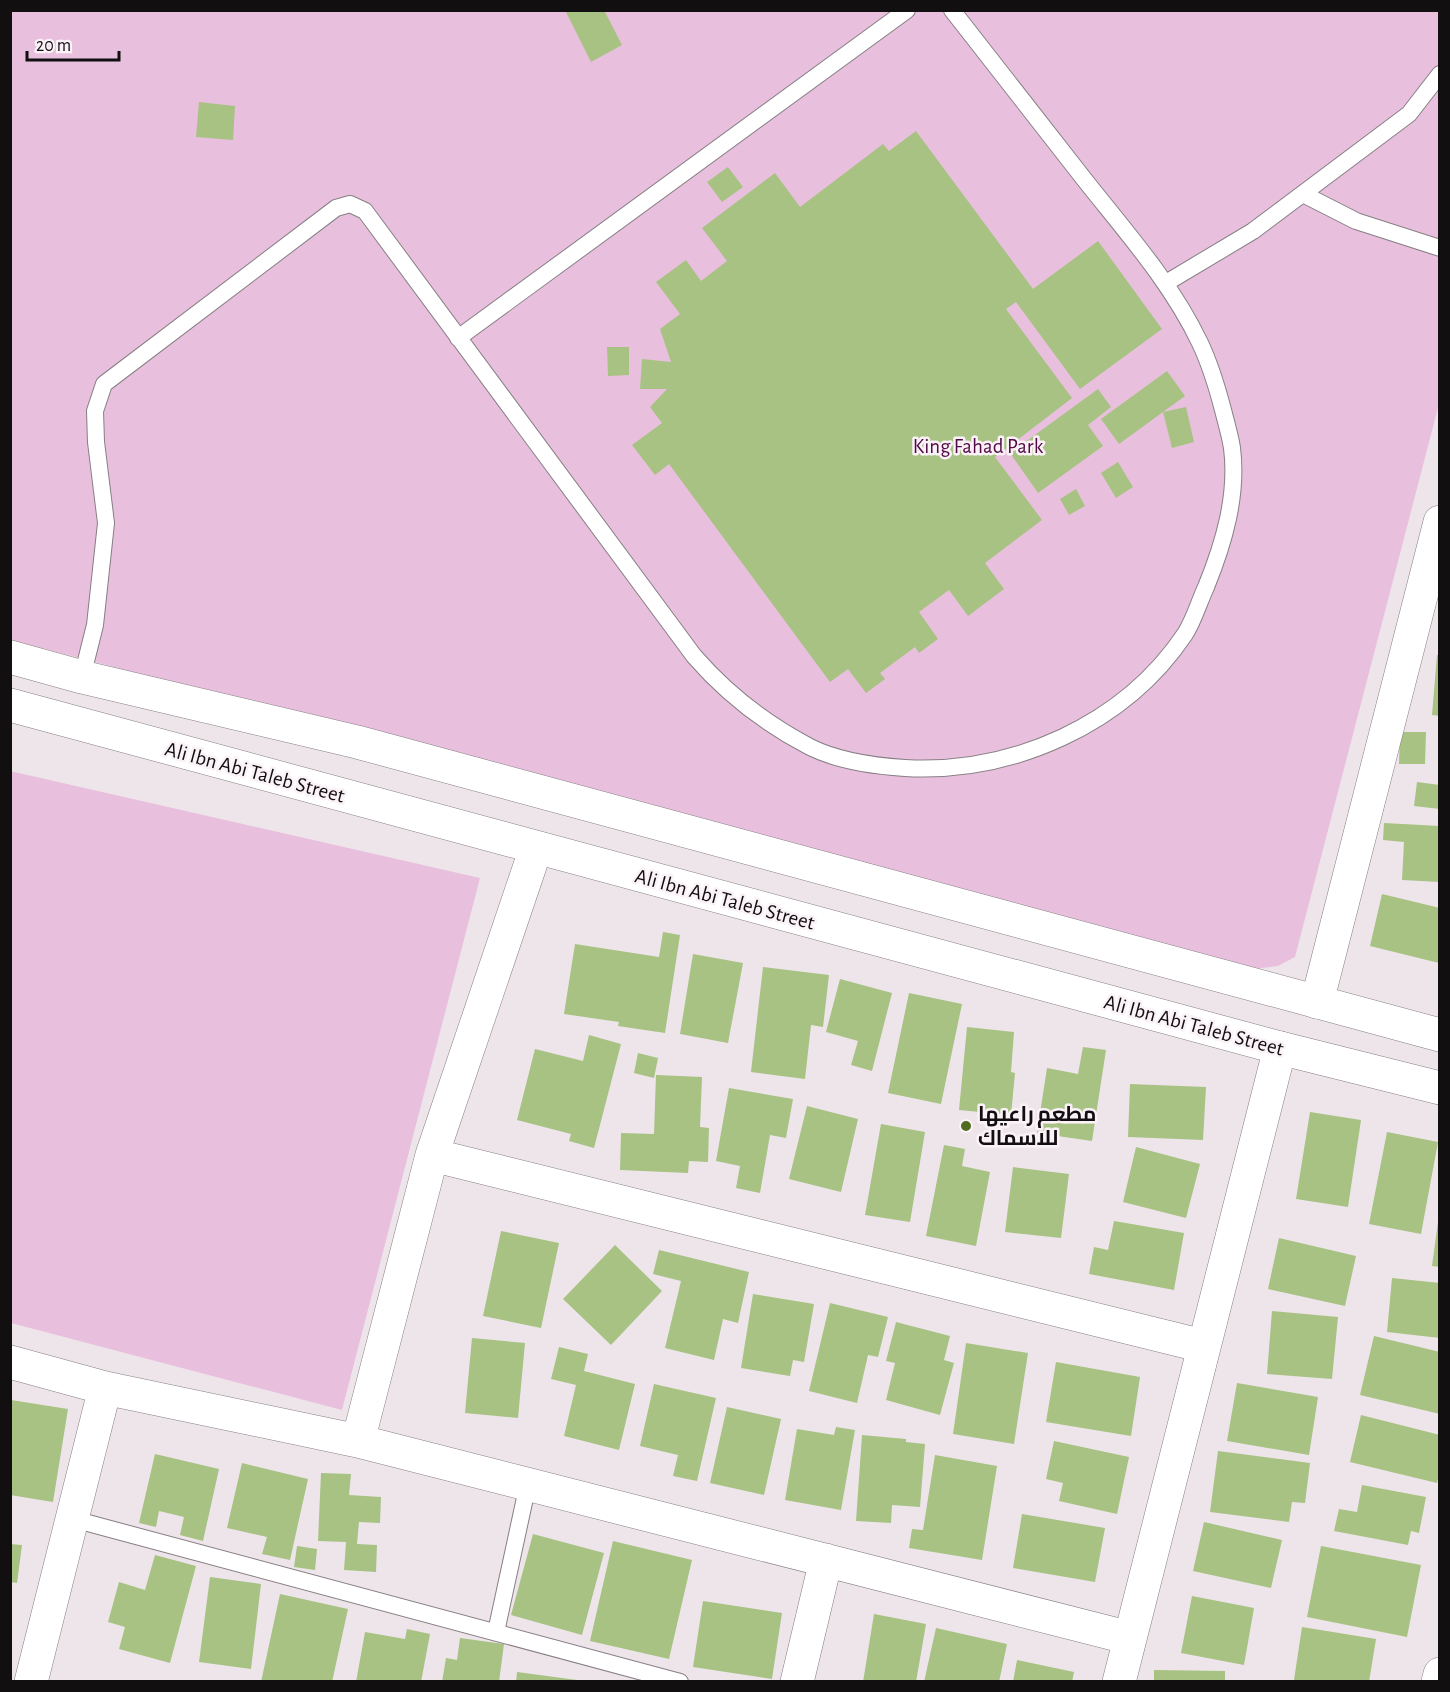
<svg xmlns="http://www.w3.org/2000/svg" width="1450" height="1692" font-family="'Alegreya Sans',Cairo,sans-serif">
  <rect width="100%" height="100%" fill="#eee5eb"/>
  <path fill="#e8c0dd" d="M10 11H1439V404L1295 957 1278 966 1255 969 557 783 11 640Z
    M10 771 480 878 342 1410 11 1323Z"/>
  <path fill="#a7c282" d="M565 10H604L622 45 591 62Z
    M199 102 235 106 233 140 196 137Z
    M916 131 1033 289 1098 241 1162 329 1080 389 1016 302 1006 309 1072 398 995 457 1042 520 985 563 1004 589 968 616 949 590 919 612 938 639 919 653 915 647 880 673 885 679 866 693 848 669 830 682 669 464 655 475 632 445 662 423 650 407 667 389H640L642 359 671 362 660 329 680 314 656 282 686 260 701 281 727 261 702 228 775 173 800 207 883 144 889 151Z
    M728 167 743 187 722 202 707 182Z
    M607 347H629V375L608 376Z
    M1167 371 1185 396 1119 444 1101 419Z
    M1098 389 1111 407 1088 425 1103 446 1038 493 1010 453Z
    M1186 407 1194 442 1172 448 1163 412Z
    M1118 462 1133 487 1116 498 1101 473Z
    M1076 489 1085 506 1069 515 1060 499Z
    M1437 655H1440V716L1432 715Z
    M1400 732H1426L1425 764H1399Z
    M1417 782 1440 785V809L1414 806Z
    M1384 823 1440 826V882L1402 880 1404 842 1383 840Z
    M1382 894 1440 908 1439 963 1370 946Z
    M663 932 680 935 665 1033 618 1026 619 1022 564 1014 575 944 659 957Z
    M693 954 743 963 728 1043 680 1034Z
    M763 967 829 975 823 1027 811 1025 805 1079 751 1072Z
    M840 979 892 993 872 1071 851 1065 858 1041 826 1032Z
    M909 993 962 1004 941 1104 888 1093Z
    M967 1027 1014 1032 1011 1072 1015 1073 1011 1115 959 1110Z
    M589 1035 621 1044 594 1148 569 1141 571 1134 517 1120 535 1049 583 1061Z
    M1083 1047 1106 1050 1092 1141 1037 1133 1047 1068 1078 1074Z
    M638 1053 658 1058 654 1078 634 1073Z
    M656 1075 702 1077 700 1127 709 1128 708 1162 689 1161 688 1173 620 1170 621 1133 654 1134Z
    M1130 1084 1206 1087 1203 1140 1128 1137Z
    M729 1088 793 1099 786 1138 770 1135 760 1193 736 1188 740 1166 716 1161Z
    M807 1106 858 1119 841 1192 789 1179Z
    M1310 1112 1361 1120 1348 1207 1296 1199Z
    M881 1124 925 1132 910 1222 865 1215Z
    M1387 1132 1438 1142 1421 1234 1369 1224Z
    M944 1145 965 1149 962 1166 990 1172 976 1246 926 1236Z
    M1136 1147 1200 1164 1186 1218 1123 1202Z
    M1013 1167 1069 1174 1061 1238 1005 1232Z
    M1114 1221 1184 1233 1174 1290 1089 1274 1094 1247 1108 1250Z
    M1438 1222H1440V1267L1432 1266Z
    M501 1231 559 1243 541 1328 483 1316Z
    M1279 1238 1356 1256 1345 1306 1268 1289Z
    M615 1245 662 1291 611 1345 563 1299Z
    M659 1250 749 1272 738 1323 723 1319 714 1360 665 1348 681 1281 653 1274Z
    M1392 1278 1440 1283V1338L1387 1332Z
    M753 1294 814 1304 804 1362 793 1360 790 1376 741 1368Z
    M830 1303 888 1317 878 1357 868 1355 857 1403 809 1391Z
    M1272 1311 1338 1317 1332 1379 1267 1374Z
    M896 1322 950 1336 944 1360 954 1363 940 1415 886 1400 895 1363 886 1361Z
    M1374 1336 1440 1352V1414L1360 1395Z
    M472 1338 525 1343 518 1418 465 1413Z
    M966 1343 1028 1353 1014 1444 953 1434Z
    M559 1347 588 1354 584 1371 635 1384 619 1450 564 1436 576 1385 551 1379Z
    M1056 1362 1140 1377 1131 1436 1046 1422Z
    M1237 1383 1318 1397 1309 1455 1227 1441Z
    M654 1384 716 1398 697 1481 673 1476 678 1455 640 1446Z
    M11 1400 68 1409 53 1502 10 1495Z
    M727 1407 781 1419 764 1495 710 1483Z
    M1361 1415 1440 1435V1472L1437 1483 1350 1462Z
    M836 1427 855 1430 841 1510 785 1500 797 1429 834 1435Z
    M862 1435 906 1439V1442L925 1444 920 1507 892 1505 891 1523 856 1521Z
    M1054 1441 1129 1457 1117 1514 1059 1501 1063 1483 1046 1479Z
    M1218 1451 1310 1463 1305 1503 1292 1502 1289 1522 1210 1512Z
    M155 1454 219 1469 203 1541 180 1535 184 1517 159 1511 156 1527 139 1523Z
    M935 1455 997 1466 982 1560 909 1548 912 1529 923 1530Z
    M242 1463 308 1479 290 1560 262 1554 267 1537 227 1528Z
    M321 1473 351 1474 349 1495 381 1497 380 1523 359 1522 357 1544 377 1545 376 1572 344 1570 346 1542 318 1541Z
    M1362 1485 1426 1497 1419 1533 1411 1531 1408 1545 1334 1531 1339 1509 1357 1512Z
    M1022 1514 1105 1528 1095 1582 1013 1568Z
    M1204 1522 1282 1540 1271 1588 1193 1571Z
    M533 1534 604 1553 582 1635 511 1615Z
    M613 1541 692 1560 669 1659 590 1641Z
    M10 1544 22 1545 17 1583 10 1582Z
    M297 1546 317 1549 315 1570 294 1567Z
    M1321 1546 1421 1565 1407 1637 1307 1617Z
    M155 1555 196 1566 170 1663 119 1649 125 1627 108 1622 119 1582 145 1590Z
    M210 1577 261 1584 251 1669 199 1662Z
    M280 1594 348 1609 332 1682H261Z
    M1192 1596 1254 1608 1244 1665 1181 1653Z
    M703 1601 782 1613 772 1679 693 1667Z
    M874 1614 926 1624 916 1682H863Z
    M1302 1627 1376 1639 1369 1682 1294 1680Z
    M936 1628 1007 1644 999 1682H924Z
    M407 1629 430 1634 421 1682H356L365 1632 405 1639Z
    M460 1638 504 1644 499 1682H442L446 1658 457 1660Z
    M1017 1660 1074 1672 1072 1682H1013Z
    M1154 1670 1225 1671V1682H1154Z
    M517 1672 577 1680V1682H516Z"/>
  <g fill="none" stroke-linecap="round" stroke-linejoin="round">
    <g stroke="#877f85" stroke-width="18">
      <path id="service" d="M1303 194 1356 221 1440 248
        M1166 283 1253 231 1409 114 1440 74
        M458 338 907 10
        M82 677 95 625 106 523 96 442 95 411 104 384 336 208 350 204 365 211 694 656C726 693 766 724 810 747 838 761 874 766 905 768 1012 774 1124 725 1185 634 1194 620 1199 602 1206 587 1224 543 1238 495 1232 448 1230 435 1226 422 1223 410 1217 387 1210 364 1200 343 1171 282 1125 231 1084 179 1040 123 996 67 952 10
        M73 1519 680 1682
        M496 1632 528 1484"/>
    </g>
    <g stroke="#877f85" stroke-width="34">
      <path id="minor" d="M1317 1002 1440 522
        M432 1155 1203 1346
        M10 1362 105 1388 358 1441 1130 1638
        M358 1441 432 1155 536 848
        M31 1682 105 1388
        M797 1682 826 1560
        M1119 1682 1280 1048"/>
    </g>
    <g stroke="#877f85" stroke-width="34">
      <path id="tertiary" d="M10 657 82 677 357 742 1440 1035
        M10 705 1280 1048 1440 1088
        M1438 1682 1440 1674"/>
    </g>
    <use href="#service" stroke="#fff" stroke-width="16"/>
    <use href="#minor" stroke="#fff" stroke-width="33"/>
    <use href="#tertiary" stroke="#fff" stroke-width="33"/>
  </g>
  <circle fill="#506b1e" stroke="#fbf2f8" stroke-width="2" cx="966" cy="1126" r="6"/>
  <g text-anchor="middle" stroke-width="5" stroke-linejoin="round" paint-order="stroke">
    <g font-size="21" fill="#520b46" stroke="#fbf2f8">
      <text x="978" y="453">King Fahad Park</text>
    </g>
    <g font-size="21" fill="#120f11" stroke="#fbf2f8">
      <text transform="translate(255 772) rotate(15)" y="7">Ali Ibn Abi Taleb Street</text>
      <text transform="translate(725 899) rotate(15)" y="7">Ali Ibn Abi Taleb Street</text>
      <text transform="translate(1194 1025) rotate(15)" y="7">Ali Ibn Abi Taleb Street</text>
    </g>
    <g font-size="21" font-weight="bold" fill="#120f11" stroke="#fbf2f8" text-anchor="start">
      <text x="978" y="1121">مطعم راعيها<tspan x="978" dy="24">للاسماك</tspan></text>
    </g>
  </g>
  <rect width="1450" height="1692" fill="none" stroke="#120f11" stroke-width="24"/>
  <path d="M27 51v9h92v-9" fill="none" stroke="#120f11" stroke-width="3"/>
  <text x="36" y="51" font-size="18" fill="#120f11" stroke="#fbf2f8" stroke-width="4.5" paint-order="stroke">20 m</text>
</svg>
